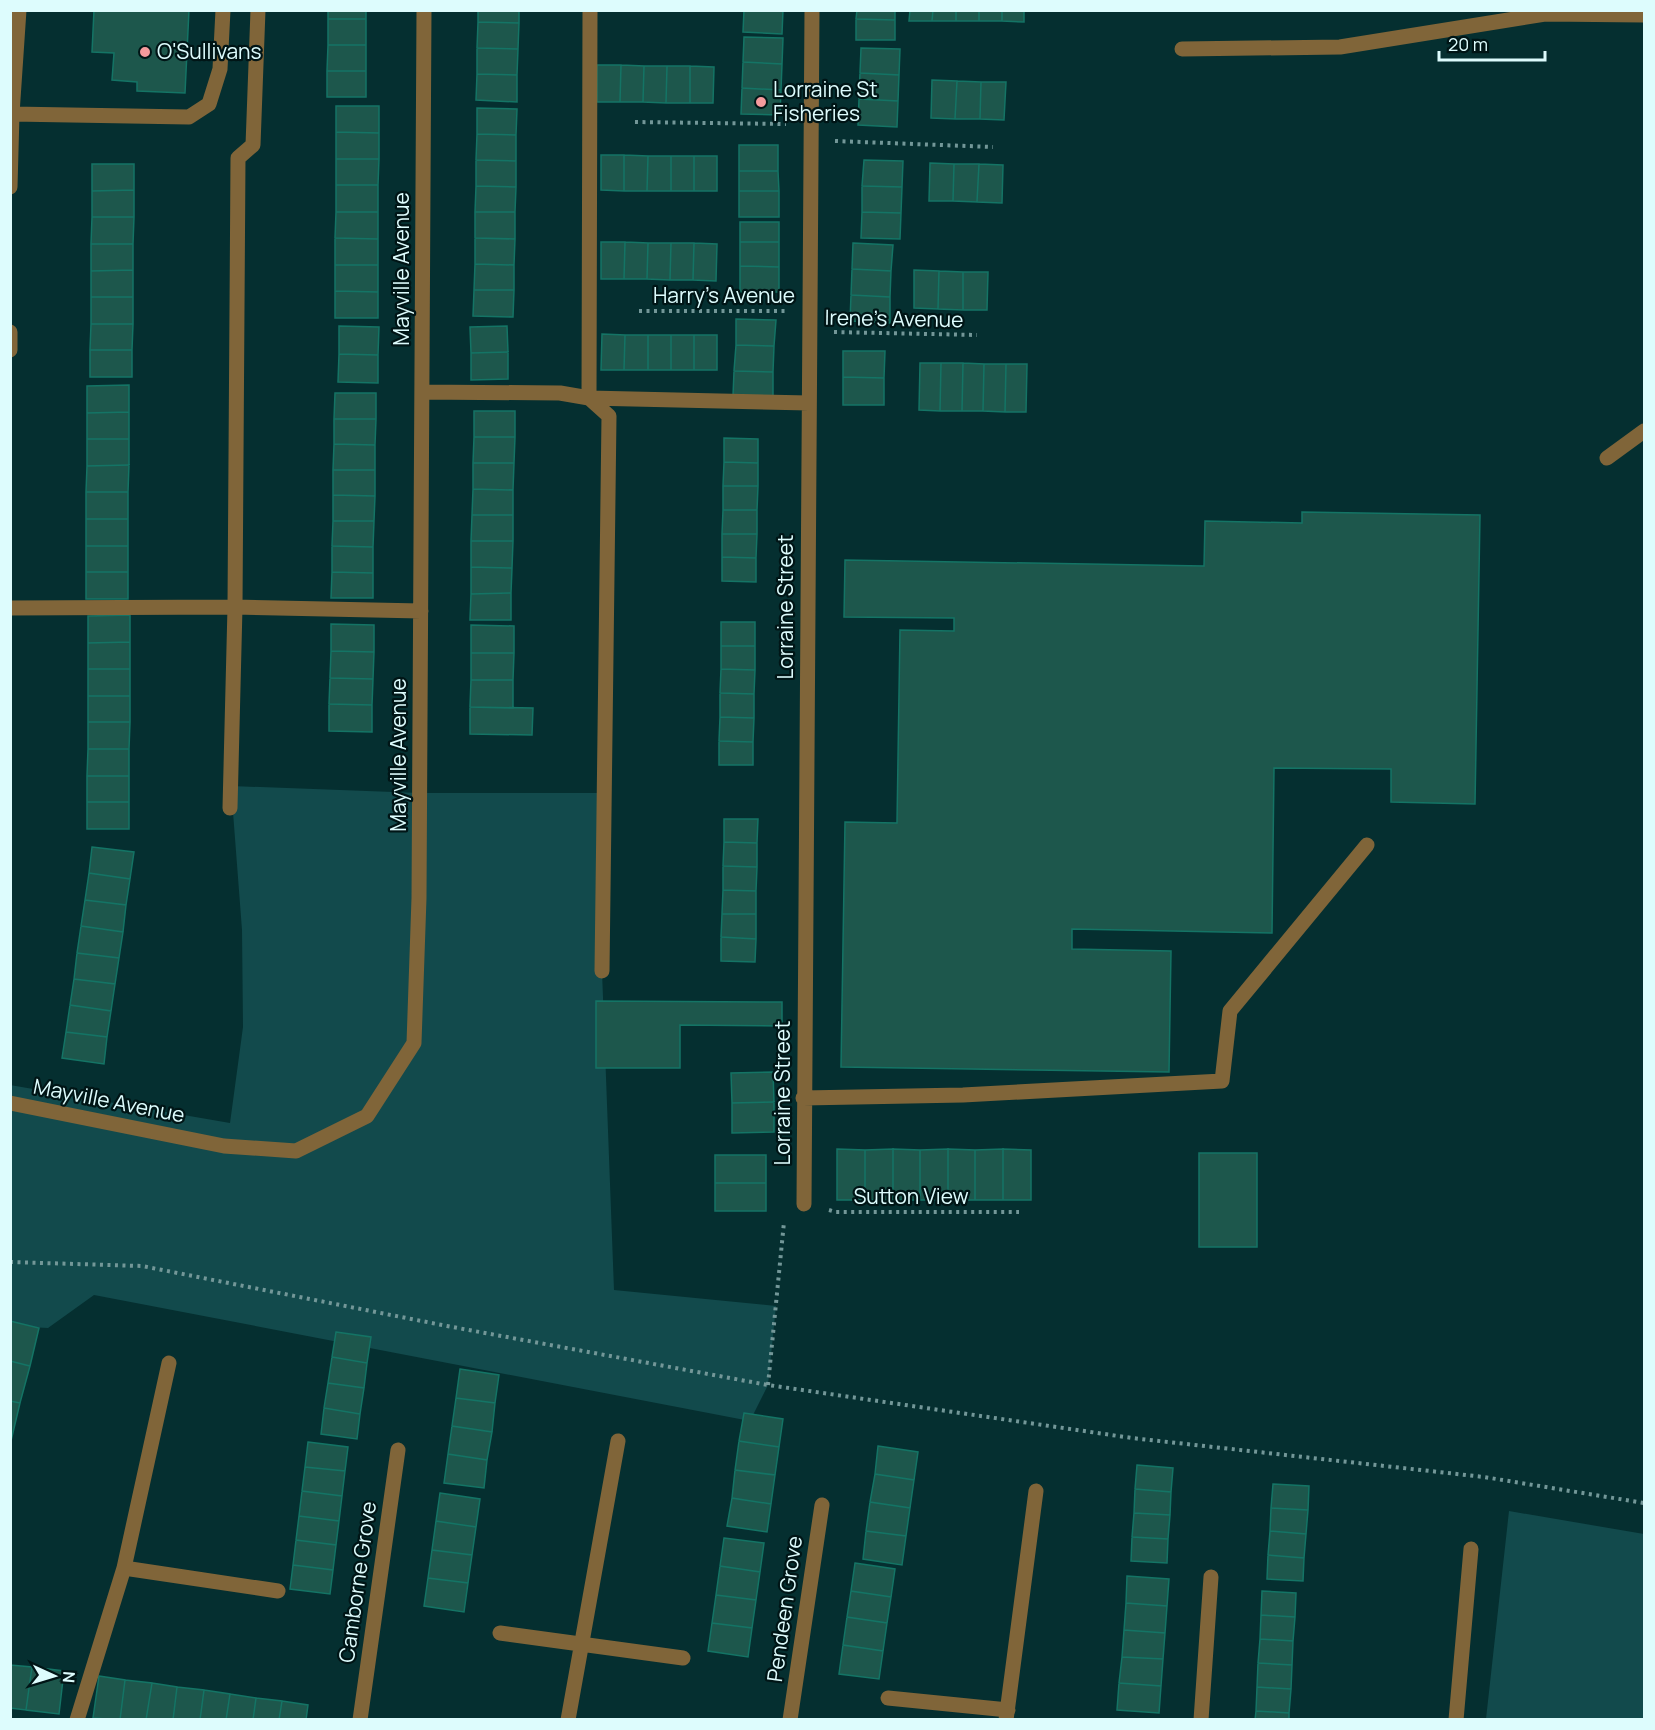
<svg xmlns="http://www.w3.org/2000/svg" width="1655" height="1730" font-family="Manrope,sans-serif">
  <rect width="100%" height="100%" fill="#052f30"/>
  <path fill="#124a4c" d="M231 786 420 793H604L602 971 614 1290 776 1306 768 1385 750 1421 94 1295 48 1328 11 1326 10 1085 230 1123 243 1027 242 930Z
    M1509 1511 1644 1534V1719H1486Z"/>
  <path fill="#1d574c" stroke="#147465" stroke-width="1.5" d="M94 10H189L185 93 137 91V82L112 80 114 53 92 52Z
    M328 10H366V19H328Z
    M478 10H519V23L478 22Z
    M744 10H783L782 34 743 32Z
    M857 10H895V20L856 19Z
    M910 10H933L932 21H909Z
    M933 10H956V21H932Z
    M956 10H979V21H956Z
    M979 10H1002V21H979Z
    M1002 10H1024V22L1002 21Z
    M328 19H366V45H328Z
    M856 19 895 20V40H856Z
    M478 22 519 23 518 49 477 48Z
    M744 37 783 38 782 64 743 62Z
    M328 45H366V71H327Z
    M477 48 518 49 517 75 477 74Z
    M861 48 900 49 899 75 860 73Z
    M743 62 782 64 781 90 742 88Z
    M597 65H621L620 102H597Z
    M621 65 644 66 643 102H620Z
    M644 66H667L666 103 643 102Z
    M667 66H690V103H666Z
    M690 66 714 67 713 103H690Z
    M327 71H366V97H327Z
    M860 73 899 75 898 101 859 99Z
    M477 74 517 75V102L476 100Z
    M932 80 957 81 955 119 931 118Z
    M957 81 981 82 980 119H955Z
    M981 82H1006L1004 120 980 119Z
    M742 88 781 90 780 115 741 114Z
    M859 99 898 101 897 127 858 125Z
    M336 106H379V133L336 132Z
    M477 108 517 109 516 135 477 134Z
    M336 132 379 133V159H336Z
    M477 134 516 135V161L476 160Z
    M739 145H778V171H739Z
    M601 155H624V191L601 190Z
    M624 155 648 156 647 191H624Z
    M648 156H671V191H647Z
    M671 156H694V191H671Z
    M694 156H717V191H694Z
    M336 159H379L378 185H336Z
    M476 160 516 161V187L476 186Z
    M864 160 903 161 902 187 862 186Z
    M930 163 954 164 953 201H929Z
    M92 164H134V190L92 191Z
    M954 164H979L977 202 953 201Z
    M979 164 1003 165 1002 203 977 202Z
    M739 171H778L779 191H739Z
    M336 185H378V212H336Z
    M476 186 516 187 515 212H475Z
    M862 186 902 187 901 213 862 212Z
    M134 190V217H92V191Z
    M739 191H779V217H739Z
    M336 212H378V239L335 238Z
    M475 212H515V239L475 238Z
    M862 212 901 213 900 239 861 238Z
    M92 217H134L133 244H91Z
    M740 222H779V242H740Z
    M335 238 378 239V265H335Z
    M475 238 515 239 514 265 475 264Z
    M601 242H625L624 279H601Z
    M625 242 648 243 647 279H624Z
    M740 242H779V267L740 266Z
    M648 243H671L670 280 647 279Z
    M671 243H694L693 280H670Z
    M694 243 717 244 716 281 693 280Z
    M853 243 893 245 891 271 852 269Z
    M91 244H133V270L91 271Z
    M475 264 514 265V290H474Z
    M335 265H378V292L335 291Z
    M740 266 779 267V292H740Z
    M852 269 891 271 890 297 851 295Z
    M133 270V297H91V271Z
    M914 270 939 271 938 309 914 308Z
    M939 271 963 272V310L938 309Z
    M963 272H988L987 310H963Z
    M474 290H514L513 317 473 316Z
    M335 291 378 292V318H335Z
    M851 295 890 297V323L850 321Z
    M91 297H133V324H91Z
    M736 319 776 320 774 346 736 345Z
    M91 324H133L132 350H90Z
    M339 326 379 327 378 355 339 354Z
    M507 326 508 352 471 353 470 327Z
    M602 334 625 335 624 370H601Z
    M625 335H648V370H624Z
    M648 335H671V370H648Z
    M671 335H694V370H671Z
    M694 335H717V370H694Z
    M736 345 774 346 773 372 734 371Z
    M90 350H132V377H90Z
    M843 351H885L884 378 843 377Z
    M508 352V379L471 380V353Z
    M339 354 378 355V383L338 382Z
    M920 363H941L940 411 919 410Z
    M941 363H963L962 411H940Z
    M963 363 984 364 983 411H962Z
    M984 364H1006L1005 412 983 411Z
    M1006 364H1027L1026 412H1005Z
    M734 371 773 372V398L733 396Z
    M843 377 884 378V405H843Z
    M129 385V412L87 413V386Z
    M335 393H376V419H334Z
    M474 411H515V437H474Z
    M129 412V439H87V413Z
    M334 419H376L375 445 334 444Z
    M474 437H515L514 463H473Z
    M724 438 758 439V463L724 462Z
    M87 439H129V465L87 466Z
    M334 444 375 445V470H333Z
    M724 462 758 463V486H723Z
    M473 463H514L513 490 473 489Z
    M129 465 128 492H86L87 466Z
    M333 470H375V496L333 495Z
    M723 486H758L757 510H723Z
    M473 489 513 490V515H472Z
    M86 492H128V519H86Z
    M333 495 375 496 374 521H333Z
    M723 510H757V534H722Z
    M1302 512 1480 515 1475 804 1391 802V769L1274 768 1272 933 1072 929V949L1171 951 1169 1072 841 1067 845 822 897 823 900 630 954 631V618L844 617 845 560 1204 566 1205 521 1302 523Z
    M472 515H513V541H471Z
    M86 519H128V546H86Z
    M333 521H374L373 547 332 546Z
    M722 534H757L756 558 722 557Z
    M471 541H513L512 568 471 567Z
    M86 546H128V572H86Z
    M332 546 373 547V573L332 572Z
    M722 557 756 558V582L722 581Z
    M471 567 512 568 511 593 471 594Z
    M86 572H128V599H86Z
    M332 572 373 573V598H331Z
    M511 593V620H470L471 594Z
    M130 615V642L88 643V616Z
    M721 622H755V646H721Z
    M331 624 374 625V652L331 651Z
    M471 625 514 626V653H471Z
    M130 642V669H88V643Z
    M721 646H755V670L721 669Z
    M331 651 374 652 373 679 330 678Z
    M471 653H514L513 680H471Z
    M88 669H130V696H88Z
    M721 669 755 670 754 694 720 693Z
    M330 678 373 679 372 705 329 704Z
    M471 680H513V708L470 707Z
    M720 693 754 694V718L720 717Z
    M88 696H130V722H88Z
    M329 704 372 705V732L329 731Z
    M470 707 533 708 532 735 470 734Z
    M720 717 754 718 753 742 719 741Z
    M88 722H130L129 749H88Z
    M719 741 753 742V765H719Z
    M88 749H129V776H87Z
    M87 776H129V802H87Z
    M87 802H129V829H87Z
    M724 819H758L757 843 724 842Z
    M724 842 757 843V867L723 866Z
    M92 847 134 852 130 879 89 873Z
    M723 866 757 867 756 891 723 890Z
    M89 873 130 879 126 905 85 900Z
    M723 890 756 891V914H722Z
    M85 900 126 905 123 932 81 926Z
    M722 914H756V939L721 937Z
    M81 926 123 932 119 958 77 953Z
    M721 937 756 939 755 962 721 961Z
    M77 953 119 958 115 984 74 979Z
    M74 979 115 984 111 1011 70 1005Z
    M596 1001 782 1002V1026L680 1025V1068H596Z
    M70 1005 111 1011 107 1037 66 1032Z
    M66 1032 107 1037 104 1064 62 1058Z
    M773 1072 774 1102 732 1103 731 1073Z
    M774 1102V1132L732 1133V1103Z
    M837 1149 865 1150V1200H837Z
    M893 1149V1200H865V1150Z
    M893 1149 920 1150V1200H893Z
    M948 1149V1200H920V1150Z
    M948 1149 975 1150V1200H948Z
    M1003 1149V1200H975V1150Z
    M1003 1149 1031 1150V1200H1003Z
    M1199 1153H1257V1247H1199Z
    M715 1155H766V1183H715Z
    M715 1183H766V1211H715Z
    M10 1321 39 1328 30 1366 10 1361Z
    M336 1332 371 1337 367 1363 332 1357Z
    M332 1357 367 1363 364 1388 328 1383Z
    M10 1361 30 1366 20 1403 10 1401Z
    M460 1369 499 1375 495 1403 456 1398Z
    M328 1383 364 1388 360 1414 324 1408Z
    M456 1398 495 1403 492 1432 452 1426Z
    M10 1401 20 1403 11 1441H10Z
    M324 1408 360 1414 357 1439 321 1434Z
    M744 1413 783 1419 779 1447 739 1441Z
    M452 1426 492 1432 487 1460 448 1454Z
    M739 1441 779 1447 775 1475 735 1470Z
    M308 1442 348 1447 345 1471 305 1467Z
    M878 1446 918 1452 914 1480 875 1474Z
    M448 1454 487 1460 484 1488 444 1483Z
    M1137 1465 1173 1468 1171 1492 1135 1489Z
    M305 1467 345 1471 342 1496 302 1491Z
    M735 1470 775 1475 771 1504 732 1498Z
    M875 1474 914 1480 910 1508 870 1502Z
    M1273 1484 1309 1486 1308 1510 1271 1508Z
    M1135 1489 1171 1492 1170 1515 1134 1513Z
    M302 1491 342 1496 339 1521 299 1516Z
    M440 1493 480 1499 476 1527 436 1521Z
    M732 1498 771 1504 767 1532 727 1526Z
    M870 1502 910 1508 906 1536 866 1531Z
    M1271 1508 1308 1510 1306 1534 1270 1531Z
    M1134 1513 1170 1515 1168 1539 1132 1537Z
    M299 1516 339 1521 336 1545 296 1540Z
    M436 1521 476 1527 472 1555 432 1550Z
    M866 1531 906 1536 902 1565 863 1559Z
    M1270 1531 1306 1534 1304 1558 1268 1555Z
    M1132 1537 1168 1539 1167 1563 1131 1561Z
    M724 1538 764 1543 760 1572 720 1566Z
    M296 1540 336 1545 333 1570 293 1565Z
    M432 1550 472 1555 468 1583 428 1578Z
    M1268 1555 1304 1558 1303 1581 1267 1579Z
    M855 1563 895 1569 891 1597 851 1591Z
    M293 1565 333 1570 330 1594 290 1589Z
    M720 1566 760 1572 756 1600 716 1595Z
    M1127 1576 1169 1579 1167 1606 1126 1603Z
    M428 1578 468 1583 464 1612 424 1606Z
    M851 1591 891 1597 887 1623 847 1617Z
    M1262 1591 1296 1593 1295 1617 1261 1615Z
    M716 1595 756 1600 752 1628 712 1623Z
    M1126 1603 1167 1606 1165 1633 1124 1630Z
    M1261 1615 1295 1617 1293 1641 1260 1639Z
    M847 1617 887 1623 883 1651 843 1645Z
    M712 1623 752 1628 748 1657 708 1651Z
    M1124 1630 1165 1633 1163 1659 1122 1657Z
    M1260 1639 1293 1641 1292 1665 1258 1663Z
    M843 1645 883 1651 879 1679 839 1674Z
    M1122 1657 1163 1659 1161 1686 1119 1683Z
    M1258 1663 1292 1665 1291 1689 1257 1687Z
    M10 1665 32 1667 26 1710 10 1708Z
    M32 1667 64 1671 59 1714 26 1710Z
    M99 1676 125 1680 120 1720 93 1718Z
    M125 1680 152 1683 146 1720H120Z
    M152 1683 177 1687 173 1720H146Z
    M1119 1683 1161 1686 1159 1713 1117 1710Z
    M177 1687 204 1690 200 1720H173Z
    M1257 1687 1291 1689 1289 1713 1256 1711Z
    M204 1690 230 1694 226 1720H200Z
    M230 1694 256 1698 253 1720H226Z
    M256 1698 282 1701 279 1720H253Z
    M282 1701 308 1705 306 1720H279Z
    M1256 1711 1289 1713V1720H1255Z"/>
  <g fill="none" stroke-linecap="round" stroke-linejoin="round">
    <path stroke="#739798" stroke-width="4" stroke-dasharray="3 4.5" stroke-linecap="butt" d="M635 122 786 124
      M835 141 993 147
      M639 311H785
      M834 332 977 335
      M829 1210 836 1212H1019
      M10 1262 142 1266 447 1326 768 1385 1132 1438 1484 1477 1644 1503
      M768 1385 784 1222"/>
    <path stroke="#806539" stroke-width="15" d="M590 10 589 398 609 416 602 971
      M1182 49 1340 47 1545 14 1644 15
      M12 114 189 117 209 104 220 69 223 10
      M10 187 12 114 19 10
      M10 332V350
      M422 392 560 393 589 398 809 403
      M1607 458 1644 431
      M10 608 235 607 421 611
      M230 808 235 607 238 158 253 145 258 10
      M803 1098 963 1095 1222 1081 1230 1011 1367 845
      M10 1103 224 1146 296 1151 367 1116 414 1043 419 898 424 10
      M804 1204 812 10
      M124 1568 278 1591
      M500 1633 683 1658
      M888 1698 1008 1710
      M77 1720 124 1568 169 1363
      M360 1720 398 1450
      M568 1720 618 1441
      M790 1720 822 1505
      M1006 1720 1036 1491
      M1201 1720 1211 1577
      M1456 1720 1471 1549"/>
  </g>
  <g fill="#f59b9d" stroke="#001516" stroke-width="2">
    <circle cx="145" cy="52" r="6"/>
    <circle cx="761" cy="102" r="6"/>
  </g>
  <g text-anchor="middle" stroke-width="4.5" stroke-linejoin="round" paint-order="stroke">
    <g font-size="21" fill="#ddfcfd" stroke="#001516" text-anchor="start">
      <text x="157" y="59">O'Sullivans</text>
      <text x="773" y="97">Lorraine St<tspan x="773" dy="24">Fisheries</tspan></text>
    </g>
    <g font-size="21" fill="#ddfcfd" stroke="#001516">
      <text transform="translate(402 269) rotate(-90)" y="7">Mayville Avenue</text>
      <text x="724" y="303">Harry's Avenue</text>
      <text transform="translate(894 319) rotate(1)" y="7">Irene's Avenue</text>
      <text transform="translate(786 607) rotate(-90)" y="7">Lorraine Street</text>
      <text transform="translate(399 755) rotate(-90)" y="7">Mayville Avenue</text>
      <text transform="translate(783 1093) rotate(-90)" y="7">Lorraine Street</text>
      <text transform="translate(109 1101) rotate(11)" y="7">Mayville Avenue</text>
      <text x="911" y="1204">Sutton View</text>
      <text transform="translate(358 1582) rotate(-82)" y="7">Camborne Grove</text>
      <text transform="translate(785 1609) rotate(-82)" y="7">Pendeen Grove</text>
    </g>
  </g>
  <rect width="1655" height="1730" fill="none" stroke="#ddfcfd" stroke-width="24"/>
  <g transform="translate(54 1676) rotate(94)" stroke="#001516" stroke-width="4.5" paint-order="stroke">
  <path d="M0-4.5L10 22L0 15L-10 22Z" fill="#ddfcfd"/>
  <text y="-9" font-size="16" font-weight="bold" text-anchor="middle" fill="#ddfcfd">N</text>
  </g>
  <path d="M1439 51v9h106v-9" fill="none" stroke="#ddfcfd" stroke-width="3"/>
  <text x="1448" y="51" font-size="18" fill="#ddfcfd" stroke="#001516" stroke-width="4.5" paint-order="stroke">20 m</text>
</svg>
